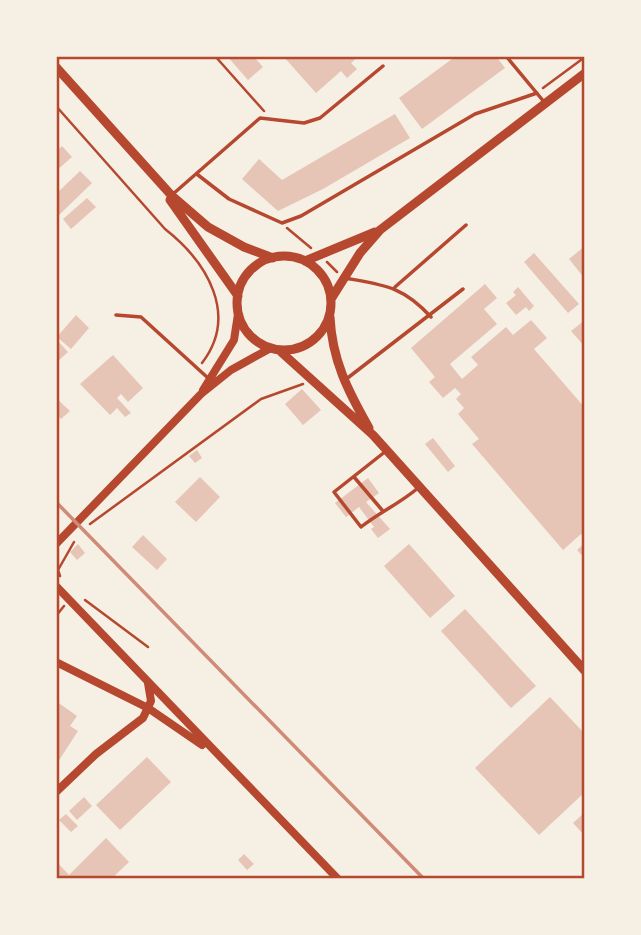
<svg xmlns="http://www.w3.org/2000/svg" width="641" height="935" font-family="Mulish,sans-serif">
  <rect width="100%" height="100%" fill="#f6efe4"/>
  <path fill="#e6c5b7" d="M227 56H253L263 67 248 80Z
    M283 56H359L351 63 357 69 347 78 341 71 316 93Z
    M456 56H496L505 68 422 129 399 98Z
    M395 114 410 138 323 189 278 211 242 179 259 159 282 180Z
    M62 146 72 157 56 171V152Z
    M80 171 92 183 56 218V194Z
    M87 198 96 207 71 229 63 219Z
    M585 246V279L569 259Z
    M534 253 579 304 568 313 524 262Z
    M485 284 497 298 484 309 497 324 450 364 462 379 478 365 471 357 506 327 513 335 531 320 547 338 534 349 585 408V539L581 534 563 550 472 444 479 439 458 414 464 408 456 399 461 394 455 388 443 398 429 382 435 377 411 348Z
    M518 287 534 306 529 311 526 307 516 315 506 303 516 295 513 292Z
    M76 315 89 328 71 349 57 337Z
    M585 320V347L571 331Z
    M56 339 68 352 56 363Z
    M113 355 143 388 128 402 121 394 117 398 131 413 125 417 117 408 110 415 80 384Z
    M302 389 321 410 303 425 285 404Z
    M56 398 70 411 61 419 56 414Z
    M433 438 455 466 448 472 425 444Z
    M197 450 202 458 195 463 189 456Z
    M200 477 220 497 196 522 175 502Z
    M368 478 379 493 366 502 390 529 378 538 371 529 374 527 359 507 346 517 335 503Z
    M143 535 167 559 157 570 132 547Z
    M585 543V559L577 550Z
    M78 544 85 553 77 560 70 552Z
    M409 544 455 596 430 618 384 566Z
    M465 609 536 686 511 708 441 631Z
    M550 697 585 734V792L539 835 475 768Z
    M56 701 77 716 70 726 78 731 56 765Z
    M147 757 171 782 120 830 96 805Z
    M84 797 92 806 77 820 69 811Z
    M585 812V836L573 823Z
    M66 814 78 826 71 832 59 820Z
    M106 838 129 862 111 879H56V861L69 875Z
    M244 854 254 864 247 870 238 860Z"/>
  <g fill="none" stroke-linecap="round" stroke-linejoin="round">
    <path stroke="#b5482f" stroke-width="2.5" d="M215 56 264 111
      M543 88 585 57
      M56 106 165 229C207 262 239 315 202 363
      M287 228 311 248
      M327 262 337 272
      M90 524 261 399 303 384
      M60 576 58 570 74 542
      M85 600 148 647
      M56 616 64 606"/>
    <path stroke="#b5482f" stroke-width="3.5" d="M506 56 545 103
      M198 175 229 199 282 223 301 216 475 114 537 93
      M173 194 260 118 304 123 320 118 383 66
      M345 278C384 285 403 286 431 317
      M395 287 466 225
      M116 315 141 317 208 378
      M345 380 463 289
      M386 451 334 492 361 527C380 512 399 504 418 488
      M354 477 382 510"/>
    <path stroke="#b5482f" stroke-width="8" d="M203 390 234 340 238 314
      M56 544 201 394 231 370 269 349
      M56 586 338 879
      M56 662 148 708 202 745
      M56 792 96 754 143 718 151 701 148 683"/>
    <path stroke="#b5482f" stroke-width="9" d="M56 67 172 196 208 227 244 247 273 258
      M170 200 238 296
      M237 303a47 47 0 1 1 94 0a47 47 0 1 1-94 0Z
      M305 261 375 232
      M331 299 360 253 380 230 585 73
      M330 317C332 360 348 391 369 428
      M280 351 373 435 585 671"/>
    <path stroke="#cf8b77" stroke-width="3.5" d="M56 502 424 879"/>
  </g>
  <rect width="641" height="935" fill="none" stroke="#f6efe4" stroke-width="116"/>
  <rect x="58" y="58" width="525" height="819" fill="none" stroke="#b5482f" stroke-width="2.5"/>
</svg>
